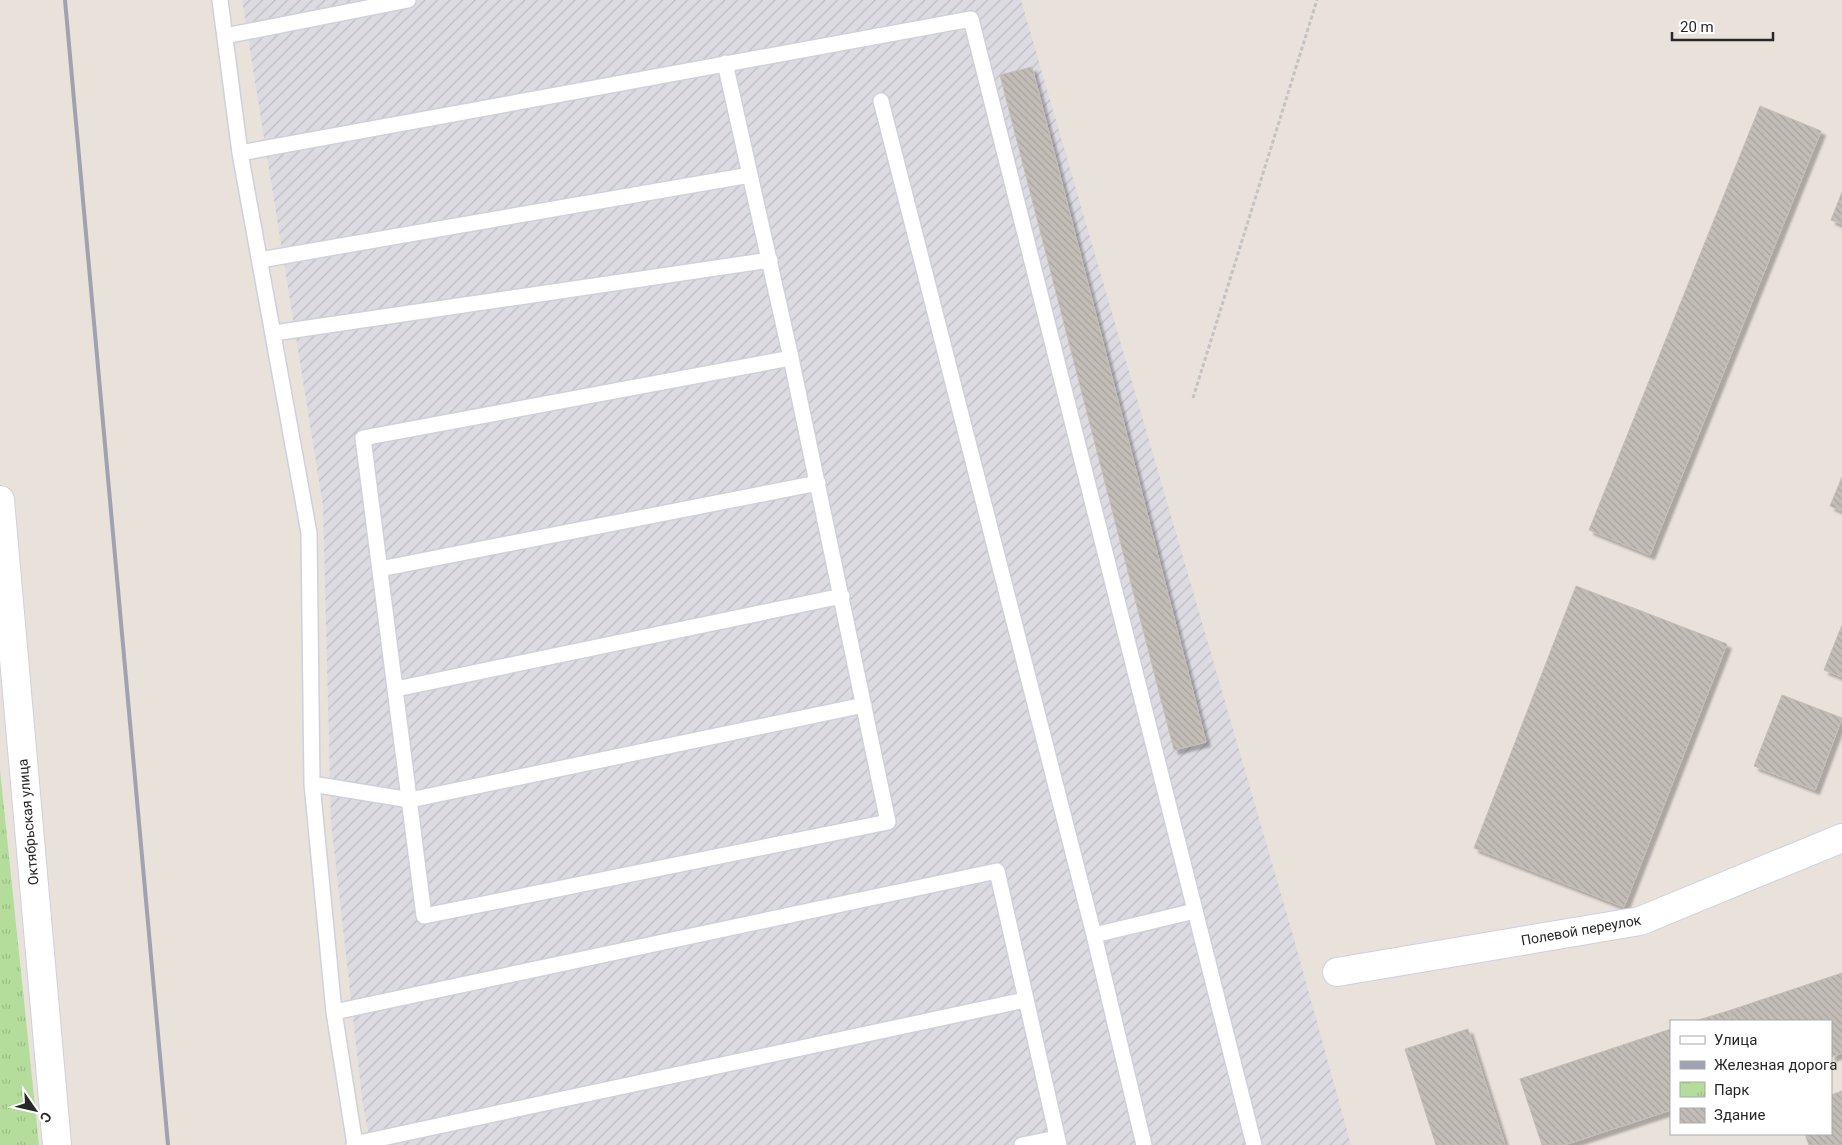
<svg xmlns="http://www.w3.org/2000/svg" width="1842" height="1145" font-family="Roboto,sans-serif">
  <defs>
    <pattern id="industrial-furrows" width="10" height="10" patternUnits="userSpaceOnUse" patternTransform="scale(1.25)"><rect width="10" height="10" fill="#dddbe2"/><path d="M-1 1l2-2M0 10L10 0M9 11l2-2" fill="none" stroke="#bebcc2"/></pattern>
    <pattern id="park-tufts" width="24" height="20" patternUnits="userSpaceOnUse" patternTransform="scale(1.25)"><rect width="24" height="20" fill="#b4dc9b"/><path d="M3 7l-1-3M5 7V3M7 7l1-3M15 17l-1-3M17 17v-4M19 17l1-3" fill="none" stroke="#9bbd86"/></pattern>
    <pattern id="building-back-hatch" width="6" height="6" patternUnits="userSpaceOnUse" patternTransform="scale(1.25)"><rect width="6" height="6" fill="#c2bdb6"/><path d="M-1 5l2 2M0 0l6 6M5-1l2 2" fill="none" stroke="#a7a29c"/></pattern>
    <filter id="shadow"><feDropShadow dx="4.5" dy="4.5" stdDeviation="1" flood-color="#0004"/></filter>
  </defs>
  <rect width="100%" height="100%" fill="#e9e2db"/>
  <path fill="url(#industrial-furrows)" d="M242 0H1021L1292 932 1351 1145H371L363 1106 331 822 323 506Z"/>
  <path fill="url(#park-tufts)" d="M0 770 39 1145H0Z"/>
  <path fill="url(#building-back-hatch)" stroke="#c4beb5" filter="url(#shadow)" d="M1032 67 1206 742 1174 750 1000 75Z
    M1760 106 1821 131 1650 555 1589 530Z
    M1842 192V224L1831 220Z
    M1842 477V511L1830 506Z
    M1576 586 1727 644 1624 907 1474 848Z
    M1842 625V677L1824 670Z
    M1782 695 1842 718 1815 790 1754 766Z
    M1842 973V1053L1831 1057V1021H1731L1728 1011Z
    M1728 1011 1731 1021H1695Z
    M1468 1029 1505 1145H1436L1405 1049Z
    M1671 1029V1110L1564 1145H1542L1520 1079Z
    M1842 1091V1145H1809L1805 1134H1831V1095Z"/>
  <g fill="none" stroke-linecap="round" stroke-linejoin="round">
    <g stroke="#cdd1dc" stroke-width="18">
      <path id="service" d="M220 0 240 153 309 533 312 784 334 1012 355 1145
        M225 36 408 0
        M725 63 791 358 888 822 424 916 363 438 791 358
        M881 101 1094 935 1144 1145
        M240 153 971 19 1254 1145
        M260 260 750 175
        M274 333 770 260
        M380 569 818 483
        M396 689 842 596
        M312 784 410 800 864 705
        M1094 935 1195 911
        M334 1012 997 871 1059 1145
        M354 1144 1025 1000
        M1022 1145 1057 1138"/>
    </g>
    <g stroke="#cdd1dc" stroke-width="30">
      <path id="minor" d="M1337 972 1640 921 1842 838"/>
    </g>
    <g stroke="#cdd1dc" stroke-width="30">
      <path id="secondary" d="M0 500 57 1145"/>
    </g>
    <path stroke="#c3c3c3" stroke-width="3" stroke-dasharray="4 2.5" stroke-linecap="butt" d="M1193 398 1317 0"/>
    <use href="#service" stroke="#fff" stroke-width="15"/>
    <use href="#minor" stroke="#fff" stroke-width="28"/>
    <use href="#secondary" stroke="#fff" stroke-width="28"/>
    <path stroke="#9ea2b1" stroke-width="4" d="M65 0 168 1145"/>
  </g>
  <g text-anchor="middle" stroke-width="4.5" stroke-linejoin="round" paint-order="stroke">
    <g font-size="14" fill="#282828" stroke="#fff">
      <text transform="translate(28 822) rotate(-95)" y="5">Октябрьская улица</text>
      <text transform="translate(1581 930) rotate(-10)" y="5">Полевой переулок</text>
    </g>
  </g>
  <rect x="1670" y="1020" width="162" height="115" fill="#ffffff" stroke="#a9a9a9"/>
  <rect x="1680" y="1036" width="25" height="8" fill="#ffffff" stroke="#a9a9a9"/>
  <text x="1714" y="1045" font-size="15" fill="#282828">Улица</text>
  <rect x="1680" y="1061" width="25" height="8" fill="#9ea2b1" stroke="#a9a9a9"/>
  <text x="1714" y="1070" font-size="15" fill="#282828">Железная дорога</text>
  <rect x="1680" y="1082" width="25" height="15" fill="url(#park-tufts)" stroke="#a9a9a9"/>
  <text x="1714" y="1095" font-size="15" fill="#282828">Парк</text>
  <rect x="1680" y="1108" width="25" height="15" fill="url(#building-back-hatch)" stroke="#a9a9a9"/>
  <text x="1714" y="1120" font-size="15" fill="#282828">Здание</text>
  <g transform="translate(35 1110) rotate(124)" stroke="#ffffff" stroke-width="4" paint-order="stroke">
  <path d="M0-4L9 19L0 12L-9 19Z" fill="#282828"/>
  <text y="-8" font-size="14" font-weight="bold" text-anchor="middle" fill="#282828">С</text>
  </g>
  <path d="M1672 32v8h101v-8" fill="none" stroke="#282828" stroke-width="2.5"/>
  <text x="1680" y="32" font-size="15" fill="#282828" stroke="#ffffff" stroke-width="4" paint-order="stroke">20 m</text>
</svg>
